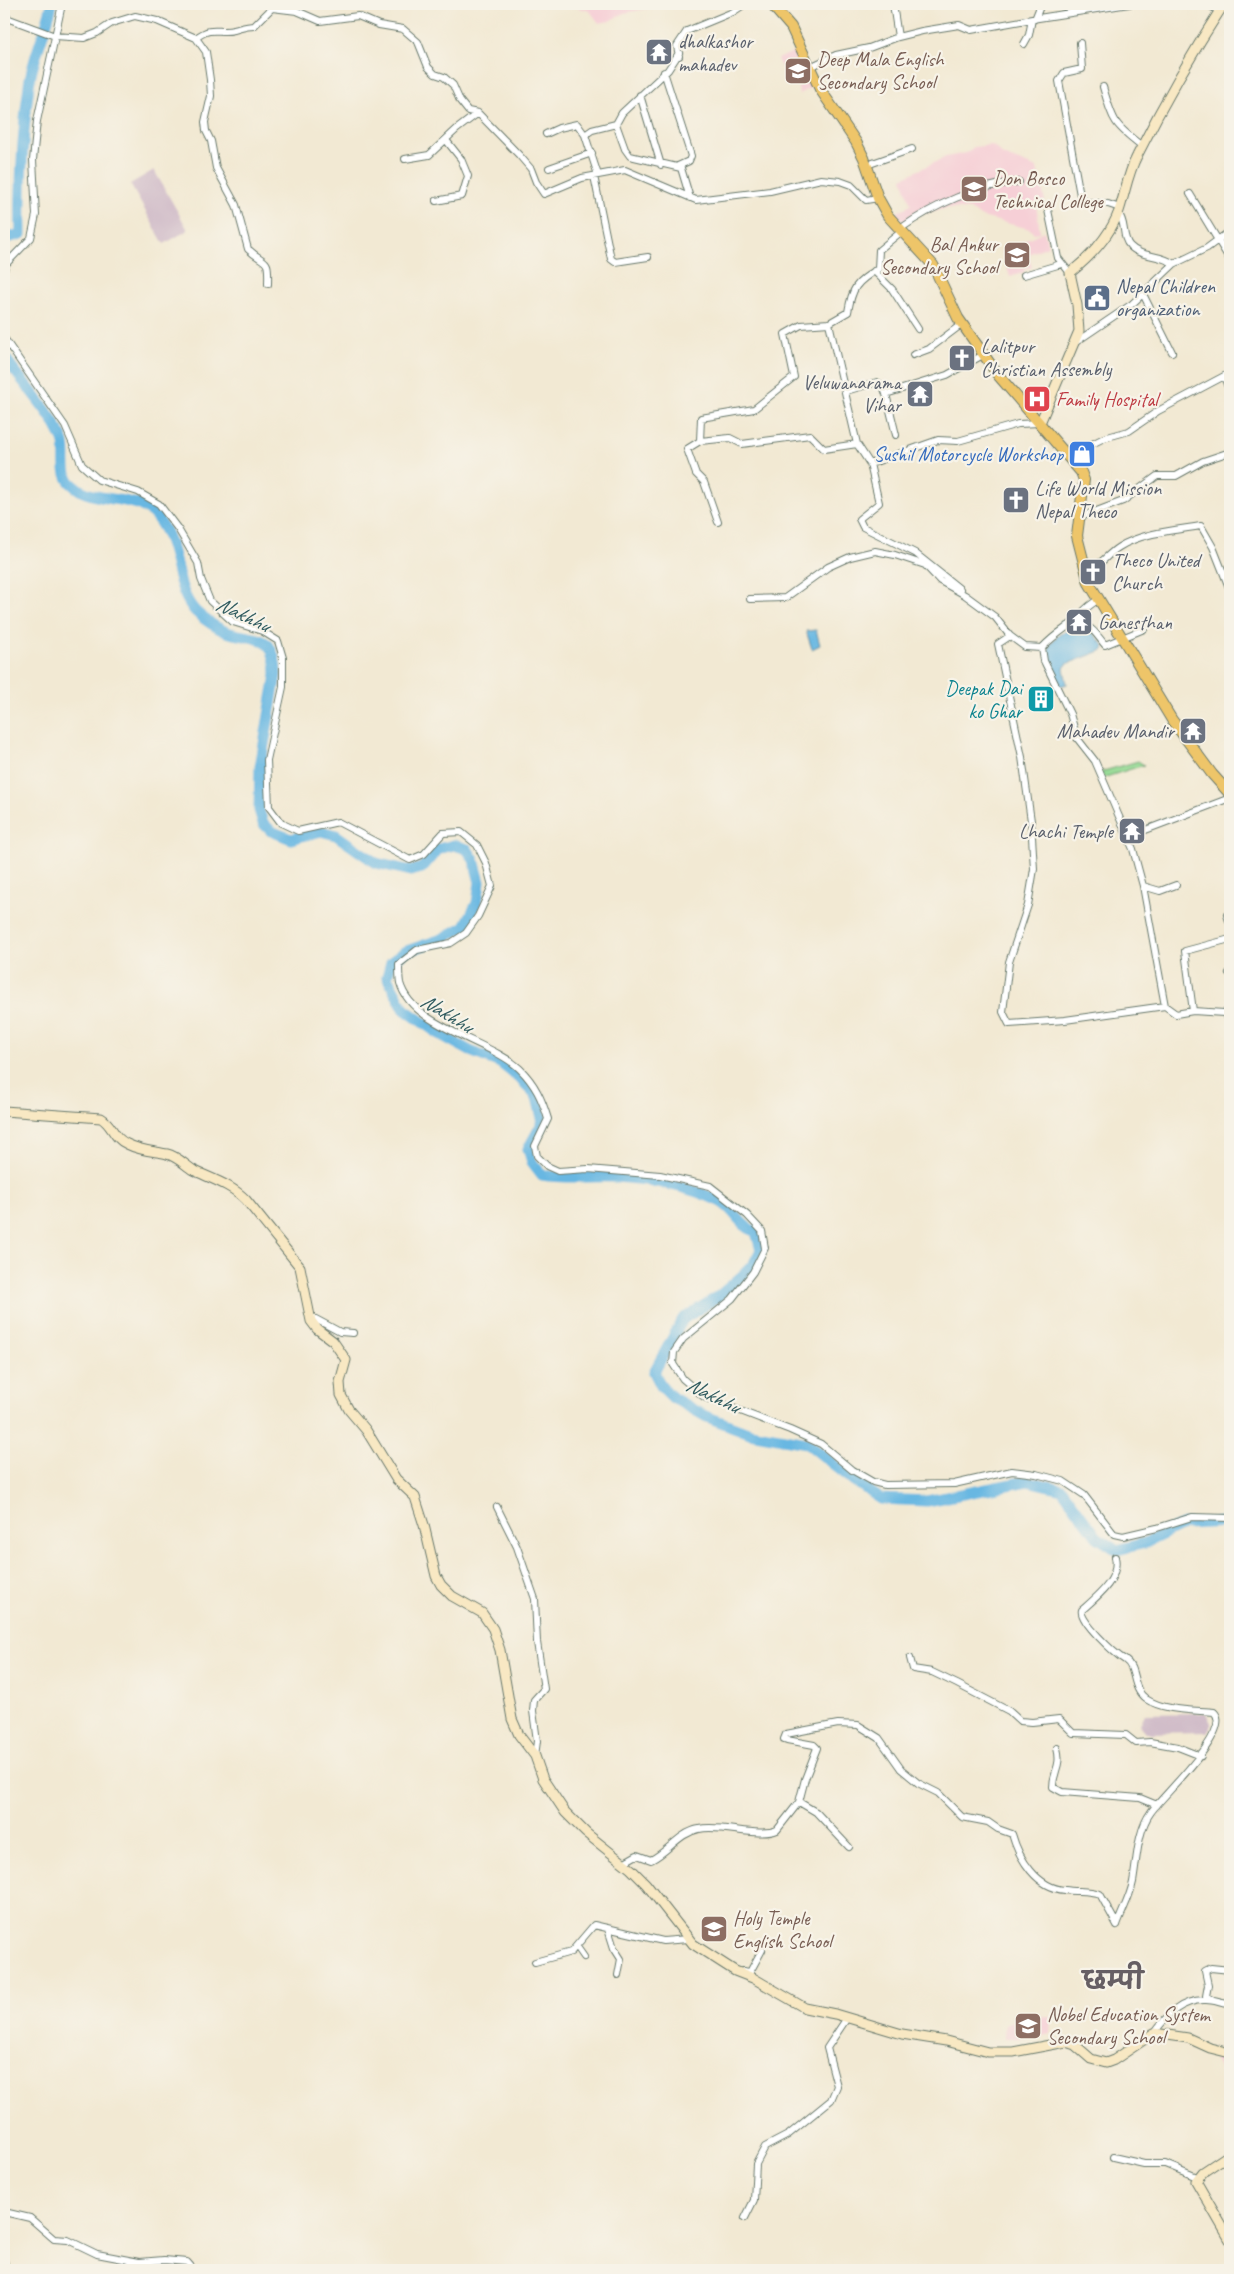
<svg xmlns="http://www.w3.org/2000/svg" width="1234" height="2274" font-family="Caveat,'Playpen Sans Deva',sans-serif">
  <rect width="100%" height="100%" fill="#f7f3e8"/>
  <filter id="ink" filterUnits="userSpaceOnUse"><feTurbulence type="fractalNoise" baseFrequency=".02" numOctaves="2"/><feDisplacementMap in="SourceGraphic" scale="10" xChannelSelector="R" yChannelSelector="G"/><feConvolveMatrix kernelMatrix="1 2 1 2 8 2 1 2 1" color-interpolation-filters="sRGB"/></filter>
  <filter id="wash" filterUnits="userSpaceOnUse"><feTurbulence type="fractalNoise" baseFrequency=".0096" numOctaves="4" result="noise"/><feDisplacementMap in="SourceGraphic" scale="20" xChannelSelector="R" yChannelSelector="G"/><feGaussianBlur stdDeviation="1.12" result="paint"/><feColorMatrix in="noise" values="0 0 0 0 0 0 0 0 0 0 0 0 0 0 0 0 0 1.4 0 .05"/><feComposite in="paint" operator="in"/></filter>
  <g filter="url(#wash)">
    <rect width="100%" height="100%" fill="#f2e9d3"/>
    <path fill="#f6cfd6" d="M574 4H672L624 13 610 21 599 23 590 11 575 7Z
      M799 50 815 85 799 94 797 80 781 67 777 59Z
      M992 145 1003 155 1037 168 1045 201 1036 204 1040 232 1034 233 1030 229 982 217 971 210 948 208 922 214 904 222 896 213 911 205 902 178 946 157 966 153 974 147Z
      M1044 231 1048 246 1031 253 1029 258 1032 267 1023 270 1025 272 1010 277 1002 251Z
      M1051 2016 1050 2034 1033 2038H1004L1005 2025 1029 2017Z
      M1211 2053H1230V2089Z"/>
    <path fill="#d1bdc9" d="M154 170 188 230 164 244 130 184Z
      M1206 1713 1211 1723V1728L1207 1732 1145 1733 1140 1724 1145 1714Z"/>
    <path fill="#92d891" stroke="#588a62" d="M1138 761 1144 765 1103 778 1100 772Z"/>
    <path fill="#67b7e2" stroke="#437a8b" d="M1086 626 1104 645 1103 650 1067 664 1064 668 1067 684 1060 686C1055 677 1047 666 1048 654 1049 635 1071 627 1086 626Z
      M816 630 820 645 812 649 806 631Z"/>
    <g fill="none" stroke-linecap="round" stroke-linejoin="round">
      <path stroke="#67b7e2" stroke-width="11" d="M4 239 21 234C20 185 22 134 29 85 33 57 46 31 52 4
        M4 356C23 384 49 408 63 440 68 451 60 472 71 483 95 507 134 491 156 517 181 547 172 585 195 611 203 619 219 630 230 633 242 637 261 636 269 646 275 654 276 666 276 675L260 767 259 810 263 823 271 831 291 839 321 831 336 835 376 863 411 871 422 868 438 849 454 845 467 849 474 860 480 882 477 903 465 926 442 939 404 952 391 962 387 977 404 1009 439 1034 470 1051 500 1063 522 1080 537 1097 543 1122 528 1149 532 1162 542 1175C566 1179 590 1176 615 1177 648 1179 689 1186 719 1201 736 1210 737 1224 756 1232L761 1250 753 1265 742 1276 719 1296 683 1319 654 1372 661 1386 673 1398 705 1416 750 1433 807 1443 854 1481 881 1499 927 1501 1027 1481 1062 1489 1097 1537 1117 1550 1145 1543 1184 1524 1230 1522"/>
    </g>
  </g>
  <g filter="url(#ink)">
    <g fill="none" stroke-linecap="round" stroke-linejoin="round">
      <g stroke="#69796c" stroke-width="8">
        <path id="street" d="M893 4 898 37
          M1207 4 1219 11
          M4 17 55 36 84 38 97 33 112 23 135 16 157 21 196 38 206 52 210 80 211 96 205 122 206 131 211 141 216 168 236 205 248 249C266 266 269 255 268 284
          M1035 19 1041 4
          M196 38C213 25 218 34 234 30 242 28 246 26 254 26L272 8 297 11 320 21 358 16 379 25 403 29 418 42 428 67 435 74 444 77 453 85 460 101 468 111 478 113 519 155 531 169 536 182 544 194 582 178 625 170 696 200 770 191 821 179 840 181 851 185 866 200 878 198
          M1080 43 1082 69 1064 73 1059 81 1080 195 1085 202 1108 204 1120 208
          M1024 44 1029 35 1032 19 1129 4
          M679 53 668 70 622 113 616 124 625 149 630 156 681 168 690 198
          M679 56 677 46 687 31 733 12 745 4
          M810 67 836 55 869 48 898 37 922 31 959 25 971 30 1032 19
          M664 72 691 156 689 161 678 166
          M1103 87C1113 121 1113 124 1142 146
          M640 95 661 165
          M546 134 559 128 577 124 585 135
          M405 159 429 155 457 129 478 113
          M867 165 912 149
          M549 168 592 153
          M598 175 585 135 592 130 616 124
          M594 176 611 259 615 262 648 257
          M1190 194 1230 260
          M436 201 462 196 468 176 461 159 446 140
          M1048 210 1058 258 1070 273
          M1118 213C1127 223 1121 237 1130 246 1141 258 1161 254 1174 264L1207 248 1230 231
          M900 229C932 206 979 184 1019 182
          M902 231 879 250 878 269C856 282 852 288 848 312L829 323 857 444 870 464 938 440 958 441 1018 424 1040 423
          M4 271 5 265 31 238 36 215 33 160 37 121 62 4
          M874 271 892 289 918 329
          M1024 275 1061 264
          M1143 294 1172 352
          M829 323 801 325 785 334 794 377 754 409 701 418 700 441 730 438 742 444 810 435 824 449 857 444
          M4 338 65 426 82 465 99 480 138 492 159 504 178 529 198 563 201 579 210 601 233 622 262 631 278 641 283 658V687L267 760 269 807 281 823 298 831 338 822 410 860 424 854 443 833 461 832 477 845 486 863 492 886 478 916 466 933 451 943 417 950 399 964C399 970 399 977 400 983 412 1027 491 1041 520 1069 535 1084 542 1099 548 1119L535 1146 537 1156 547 1166 558 1171 588 1169 660 1175 710 1186 747 1215 762 1231 765 1248 753 1272 732 1299 683 1339 674 1352 673 1364 683 1379 704 1397 790 1430 821 1444 852 1470 873 1482 885 1485 954 1484 1012 1471 1036 1474 1063 1481 1084 1495 1114 1534 1123 1536 1157 1528 1192 1517 1230 1518
          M1076 342 1132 304 1174 264
          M913 355 929 349 962 324
          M1224 376 1230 393
          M846 391 877 382 883 386 886 394 947 375 983 355
          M886 394 896 435
          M700 441 687 449 696 474 704 482 718 522
          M1071 459 1088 446 1104 438 1129 431 1158 411 1230 373
          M870 464 879 503 859 519 863 527 915 553 960 589
          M1078 518 1123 501 1157 476H1176L1203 461 1230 452
          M1085 572C1100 567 1106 555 1119 547 1141 533 1175 530 1201 526L1213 547 1230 590
          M750 599 785 598 828 567 850 557 875 551 895 555 925 565 940 581 965 595 995 617 1010 636 1025 647 1042 648C1051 638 1060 632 1071 624 1082 615 1083 608 1098 600
          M1068 626C1093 626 1089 625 1105 645L1144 629
          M1010 636 998 644 1022 757 1031 821 1034 869 1028 905 1009 962 1003 1012 1009 1024 1065 1020 1165 1006 1176 1014 1193 1011 1224 1013 1230 1020
          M1042 648 1044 661 1070 714 1077 738 1095 761 1133 849 1143 886 1160 891 1176 885
          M1127 837 1230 798
          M1143 886 1165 1006
          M1230 914 1227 915 1230 924
          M1229 973 1230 972
          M1193 1011 1185 951 1230 939
          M310 1316 340 1332 353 1333
          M497 1507 517 1547 535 1599 537 1642 544 1689 534 1700 533 1711 537 1741 535 1756
          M1115 1557C1120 1579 1098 1596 1082 1610 1078 1620 1115 1654 1125 1660 1137 1668 1131 1688 1146 1699 1164 1711 1193 1710 1214 1712 1234 1730 1162 1796 1151 1812 1137 1831 1137 1860 1133 1882 1130 1897 1122 1911 1117 1925
          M910 1658 913 1669 932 1672 957 1684 1009 1711 1020 1721 1032 1722 1059 1719 1073 1733 1126 1735 1136 1743 1150 1742 1178 1747 1201 1756
          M1057 1748C1062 1767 1053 1770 1053 1787L1062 1792 1140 1798 1157 1805
          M799 1802 816 1812 849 1847
          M623 1863 637 1855 651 1860C669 1851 679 1833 699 1829 721 1824 759 1838 777 1830L799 1802 805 1779 817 1748 814 1745 787 1740 784 1739 786 1734 838 1724 858 1725 879 1738 901 1769 918 1783 938 1793 962 1817 988 1822 998 1829 1012 1834C1019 1859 1037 1888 1065 1890 1077 1892 1088 1890 1100 1894L1117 1925
          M608 1929 614 1948 621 1959 618 1975
          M577 1947 584 1957
          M535 1962 571 1952 594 1925 663 1941 688 1939
          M743 1971 750 1972 762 1950
          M1212 2000 1206 1996 1208 1985 1205 1971 1211 1968 1230 1970
          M1154 2033C1167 2015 1182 1999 1206 2000 1215 2000 1222 2004 1230 2004
          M1113 2157 1144 2164H1165L1197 2177
          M4 2212 30 2218 54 2239 68 2240 97 2254 139 2262 164 2260 187 2262 194 2270
          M745 2218 754 2200 756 2164 765 2147 788 2135 831 2100 837 2086 827 2048 847 2018
          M4 2260 6 2270"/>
      </g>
      <g stroke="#69796c" stroke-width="11">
        <path id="secondary" d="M1040 423 1079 331 1077 305 1070 273C1090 257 1110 236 1119 211 1125 193 1128 173 1137 156 1163 104 1192 53 1224 4
          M4 1111 101 1118C113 1125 112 1137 127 1144 141 1151 153 1151 167 1154 177 1156 185 1165 193 1170 212 1179 232 1185 246 1200L300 1267 311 1321 317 1329 333 1341 346 1360 340 1382 341 1395 349 1410 366 1430 396 1479 415 1497 424 1525 436 1576 441 1585 452 1596 482 1613 493 1629 500 1650 512 1719 519 1735 535 1756 543 1779 565 1812 586 1833 631 1869 646 1884 693 1944 735 1971 753 1978 805 2008 835 2014 902 2034 946 2041 988 2052H1013L1066 2042 1075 2045 1091 2059 1106 2063 1114 2060 1154 2033 1188 2038 1210 2048 1230 2053
          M1230 2154 1203 2172 1196 2181 1230 2240"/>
      </g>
      <g stroke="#69796c" stroke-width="12">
        <path id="primary" d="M771 4 791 27 820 89 856 142 864 158 878 198 888 216 933 265 958 318 998 375 1081 472 1084 480 1077 536 1089 583 1172 720 1212 774 1230 794"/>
      </g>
      <use href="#street" stroke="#fff" stroke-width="6"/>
      <use href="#secondary" stroke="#f8e8c3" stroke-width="9"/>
      <use href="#primary" stroke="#eec569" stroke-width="10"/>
    </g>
  </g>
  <defs>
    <g id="temple-square" transform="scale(1.4375)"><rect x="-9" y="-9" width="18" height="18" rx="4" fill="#6b7280" stroke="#f7f3e8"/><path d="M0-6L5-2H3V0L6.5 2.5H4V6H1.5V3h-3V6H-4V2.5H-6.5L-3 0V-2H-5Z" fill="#fff"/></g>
    <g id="school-square" transform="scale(1.4375)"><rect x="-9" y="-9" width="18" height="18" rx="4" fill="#8d6e63" stroke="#f7f3e8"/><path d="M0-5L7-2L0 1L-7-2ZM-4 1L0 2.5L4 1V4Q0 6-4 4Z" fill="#fff"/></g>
    <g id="civic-square" transform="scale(1.4375)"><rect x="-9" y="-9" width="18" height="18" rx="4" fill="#5c6f8a" stroke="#f7f3e8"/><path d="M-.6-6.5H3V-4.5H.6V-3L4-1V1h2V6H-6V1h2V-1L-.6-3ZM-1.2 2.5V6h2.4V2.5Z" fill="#fff"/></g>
    <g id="church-square" transform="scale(1.4375)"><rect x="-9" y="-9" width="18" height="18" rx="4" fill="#6b7280" stroke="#f7f3e8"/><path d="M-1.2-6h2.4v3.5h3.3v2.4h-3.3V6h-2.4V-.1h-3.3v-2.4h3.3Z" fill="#fff"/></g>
    <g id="hospital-square" transform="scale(1.4375)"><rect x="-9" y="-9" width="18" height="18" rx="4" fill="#e0444e" stroke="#f7f3e8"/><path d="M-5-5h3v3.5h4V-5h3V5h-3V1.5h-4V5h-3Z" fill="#fff"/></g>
    <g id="shop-square" transform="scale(1.4375)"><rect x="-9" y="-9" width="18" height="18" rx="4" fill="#3f7fe0" stroke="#f7f3e8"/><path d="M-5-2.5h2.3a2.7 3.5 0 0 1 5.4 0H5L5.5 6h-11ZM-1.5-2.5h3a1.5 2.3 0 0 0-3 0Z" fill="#fff"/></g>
    <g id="building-square" transform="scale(1.4375)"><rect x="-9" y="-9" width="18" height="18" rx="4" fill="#0f9aa8" stroke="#f7f3e8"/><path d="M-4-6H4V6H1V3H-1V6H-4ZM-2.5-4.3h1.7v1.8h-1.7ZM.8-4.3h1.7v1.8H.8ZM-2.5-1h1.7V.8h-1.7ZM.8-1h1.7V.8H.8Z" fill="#fff"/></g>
  </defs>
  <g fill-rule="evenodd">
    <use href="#temple-square" x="659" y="52"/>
    <use href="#school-square" x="798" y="71"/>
    <use href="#school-square" x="974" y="189"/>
    <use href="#school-square" x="1017" y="255"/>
    <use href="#civic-square" x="1097" y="298"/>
    <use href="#church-square" x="962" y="358"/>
    <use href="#temple-square" x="920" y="394"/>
    <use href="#hospital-square" x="1037" y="399"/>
    <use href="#shop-square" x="1082" y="454"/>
    <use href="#church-square" x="1016" y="500"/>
    <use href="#church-square" x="1093" y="572"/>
    <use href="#temple-square" x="1079" y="622"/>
    <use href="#building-square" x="1041" y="699"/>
    <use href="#temple-square" x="1193" y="731"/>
    <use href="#temple-square" x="1132" y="831"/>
    <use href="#school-square" x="714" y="1929"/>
    <use href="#school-square" x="1028" y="2026"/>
  </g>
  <g text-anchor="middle" stroke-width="4.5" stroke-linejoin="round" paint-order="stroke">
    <g font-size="20" fill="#5b616d" stroke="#f7f3e8" text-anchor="start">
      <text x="678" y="48">dhalkashor<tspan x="678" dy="23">mahadev</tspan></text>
      <text x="981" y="353">Lalitpur<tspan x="981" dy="23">Christian Assembly</tspan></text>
      <text x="901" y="389" text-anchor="end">Veluwanarama<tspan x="901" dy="23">Vihar</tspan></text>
      <text x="1035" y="495">Life World Mission<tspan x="1035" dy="23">Nepal Theco</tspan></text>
      <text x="1112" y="567">Theco United<tspan x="1112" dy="23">Church</tspan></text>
      <text x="1098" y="629">Ganesthan</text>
      <text x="1174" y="738" text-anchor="end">Mahadev Mandir</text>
      <text x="1113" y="838" text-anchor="end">Lhachi Temple</text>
    </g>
    <g font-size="20" fill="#785e54" stroke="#f7f3e8" text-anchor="start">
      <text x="817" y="66">Deep Mala English<tspan x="817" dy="23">Secondary School</tspan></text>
      <text x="993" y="185">Don Bosco<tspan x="993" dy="23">Technical College</tspan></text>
      <text x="998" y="251" text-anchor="end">Bal Ankur<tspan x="998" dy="23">Secondary School</tspan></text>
      <text x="733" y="1925">Holy Temple<tspan x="733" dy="23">English School</tspan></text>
      <text x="1047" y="2021">Nobel Education System<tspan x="1047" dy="23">Secondary School</tspan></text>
    </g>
    <g font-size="20" fill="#4e5e75" stroke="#f7f3e8" text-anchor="start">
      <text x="1116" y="293">Nepal Children<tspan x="1116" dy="23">organization</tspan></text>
    </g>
    <g font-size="20" fill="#be3a42" stroke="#f7f3e8" text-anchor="start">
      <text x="1056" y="406">Family Hospital</text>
    </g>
    <g font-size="20" fill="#366cbe" stroke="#f7f3e8" text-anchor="end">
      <text x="1063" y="461">Sushil Motorcycle Workshop</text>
    </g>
    <g font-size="20" fill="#0d838f" stroke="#f7f3e8" text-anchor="end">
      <text x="1022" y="695">Deepak Dai<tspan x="1022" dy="23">ko Ghar</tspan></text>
    </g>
    <g font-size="21" font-style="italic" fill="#315c60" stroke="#f7f3e8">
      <text transform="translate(243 614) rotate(25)" y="7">Nakhhu</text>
      <text transform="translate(447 1013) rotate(31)" y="7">Nakhhu</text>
      <text transform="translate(713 1395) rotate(26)" y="7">Nakhhu</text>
    </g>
    <g font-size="25" font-weight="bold" fill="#665f64" stroke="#f7f3e8">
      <text x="1113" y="1989">छम्पी</text>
    </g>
  </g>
  <rect width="1234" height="2274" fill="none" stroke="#f7f3e8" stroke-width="20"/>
</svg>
